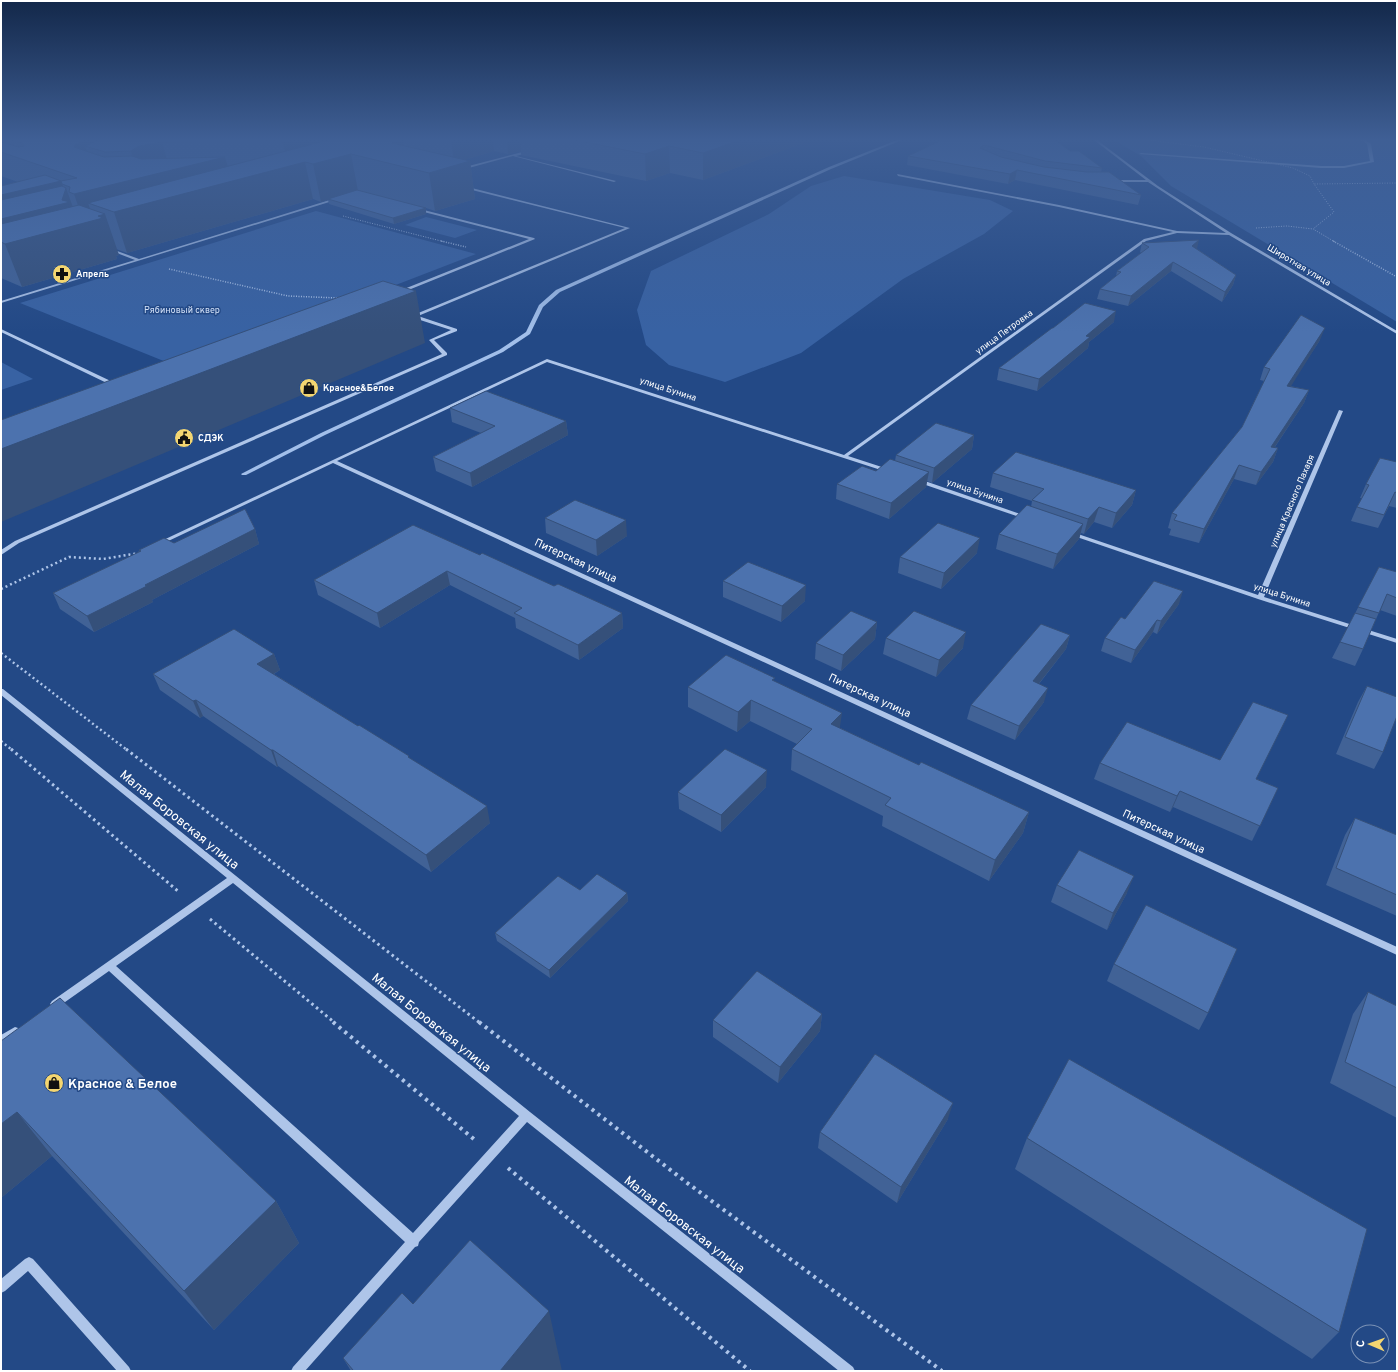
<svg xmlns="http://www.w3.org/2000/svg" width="1398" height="1372" font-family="Overpass,sans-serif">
  <rect width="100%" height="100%" fill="#234986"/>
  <path fill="#3862a3" d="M1114 140H1397V322L1171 186 1141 156Z
    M844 176 990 200 1013 211 984 234 903 279 801 353 725 382 669 365 646 345 637 310 651 271 769 214 811 186Z
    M316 211 476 254 181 368 20 303Z
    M426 217 477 230 455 238 405 225Z
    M1 362 33 379 1 390Z"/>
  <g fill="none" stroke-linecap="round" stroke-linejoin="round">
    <path fill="#a2bfea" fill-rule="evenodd" d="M897 140H902L831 169 560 292 543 307 530 334 503 352 325 435 246 475H242L241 474 321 433 499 350 526 332 539 305 556 290 829 167Z
      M1361 140H1365L1371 144 1374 162 1344 168H1321L1139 154 1141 153 1321 166H1344L1370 161 1367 144Z"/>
    <path stroke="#aec5e9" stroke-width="1" stroke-dasharray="1 1.5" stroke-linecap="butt" d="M1148 140 1204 147 1293 168 1310 176 1314 184
      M343 216 445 242
      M1256 228 1287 226 1313 229
      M1335 242 1313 229 1334 212 1314 184 1397 183"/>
    <path stroke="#aec5e9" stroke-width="1.5" stroke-dasharray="1 1.5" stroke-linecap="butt" d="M441 241 466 247
      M1333 241 1397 277
      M169 269 288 296 339 298"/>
    <path stroke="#aec5e9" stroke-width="2.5" stroke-dasharray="2 3" stroke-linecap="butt" d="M1 589 69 557 103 559 139 553
      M1 653 127 750
      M1 741 12 750"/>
    <path stroke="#aec5e9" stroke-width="3" stroke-dasharray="2.5 3.5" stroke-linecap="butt" d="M11 749 179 892
      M126 749 480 1023
      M210 919 335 1023"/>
    <path stroke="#aec5e9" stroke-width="4" stroke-dasharray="3 4.5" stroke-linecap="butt" d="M333 1022 475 1140
      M479 1022 686 1182 942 1371
      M508 1168 750 1371"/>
    <path fill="#aec5e9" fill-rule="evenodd" d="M1094 140H1097L1158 186 1231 233 1397 331V334L1229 235 1177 233 1146 241 848 456 891 470V472H887L547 362 337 461 1397 947V955L333 463 162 544 160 545 157 543 547 359 844 455 1144 239 1173 232 1059 207 898 176 897 174 1059 205 1177 231 1226 233 1148 182H1112L1113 180H1146Z
      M530 150 531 152 516 156 616 181 614 182 513 156 465 169 461 168Z
      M464 186 630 228 418 316 457 329V331L434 340 447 353V355L19 543 1 555V550L15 541 442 354 429 340 451 330 414 318H411V316L625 228 464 188Z
      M336 198 339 199 1 303V301L135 260 109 250V248L139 259Z
      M416 208 534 238 535 239 401 293H399V291L529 239 416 210Z
      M1 329 117 384V385L113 386 1 332Z
      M1339 410 1343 411 1264 597 1397 639V643L1258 599 1071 535 1070 534 1071 533H1075L1258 595Z
      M919 479 1029 517 1030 518 1029 519H1025L917 482 916 481Z
      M1 689H3L530 1112 853 1367 855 1371H839L527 1122 419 1242 418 1246 415 1247 305 1371H291L293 1367 405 1242 109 971 58 1007 55 1008 52 1007 50 1004 52 1001 227 878 1 695ZM233 883 519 1116 413 1233 116 966Z
      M15 1027 18 1028 20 1031 18 1034 1 1045V1035Z
      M29 1257 33 1259 129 1367 131 1371H117L28 1271 5 1291 1 1293V1279L25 1259Z"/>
  </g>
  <path fill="#416296" d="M1 140H812L703 180 670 173 646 181 521 155V151L508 154 494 151 464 160 470 161 475 199 435 211 426 208V214L394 224 329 204 328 200 321 202 313 199 127 253 116 249 119 255 116 256 117 259 22 287 1 278V186L18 182 1 176Z
    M942 140 1070 151 1102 168 1101 172 1141 195 1138 205 1015 180 1008 184 907 165 908 156Z
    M1142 243 1197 249 1236 275 1233 285 1222 302 1171 271 1128 306 1097 299 1100 289 1116 276 1117 271 1141 253 1140 252Z
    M1114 322 1089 342 1088 348 1037 391 997 380 999 368 1053 328Z
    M1320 340 1290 386 1309 390 1304 403 1275 447 1278 448 1273 462 1256 485 1234 479 1199 543 1169 535 1171 529 1168 528 1172 513 1242 427 1264 381 1260 380 1264 367Z
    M450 408 566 421 568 435 472 487 436 471 433 457 481 433 452 422Z
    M974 435 972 449 932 483 927 481 926 487 889 519 836 499 837 484 876 471 895 461 896 455Z
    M1397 462V508L1389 506 1378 528 1351 521 1357 507 1362 498H1360L1366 484Z
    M993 473 1136 490 1132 505 1112 528 1094 522 1084 534 1081 533 1079 539 1053 569 996 549 999 534 1031 507 1032 501 990 487Z
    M545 518 627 536 597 556 546 533Z
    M255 529 259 544 152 600 153 602 94 632 60 609 53 593 140 552 139 550Z
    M977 553 941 589 898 573 900 557Z
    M480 555 554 586 622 613 623 628 579 660 516 628 515 618 450 585 380 628 318 595 314 580Z
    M1379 567 1397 572V616L1380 610 1363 649 1355 666 1332 658Z
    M723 581 805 601 781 622 723 597Z
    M1179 604 1157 634 1153 632 1131 663 1101 651 1105 638 1125 619Z
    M877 622 875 639 841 671 815 659 816 643Z
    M1070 635 1066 649 1039 684 1044 702 1015 740 967 719 971 705Z
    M886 638 963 648 936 677 883 654Z
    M274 654 280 670 274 674 358 726 409 756V758L490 823 431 872 278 766 277 767 203 716 200 718 160 690 153 674Z
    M775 682 840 728 919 765 1029 812 1023 833 989 881 882 826 883 816 791 770 792 749 797 744 750 721 737 732 688 707V687Z
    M1367 686 1383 752 1374 769 1336 754 1358 702Z
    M1100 763 1257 779 1278 788 1252 841 1173 807 1170 812 1094 779Z
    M766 787 721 832 679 809 678 792Z
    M1355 818 1397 835V916L1326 885 1345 835Z
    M1057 885 1127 893 1107 930 1051 902Z
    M580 890 627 893 628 901 550 978 497 941 495 933Z
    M1114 964 1208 1013 1199 1030 1107 981Z
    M1368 992 1397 1006V1118L1330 1083 1353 1014Z
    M822 1014 820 1031 778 1083 713 1037V1020Z
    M1 1041 276 1201 299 1243 214 1330 52 1156 1 1198Z
    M948 1119 897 1203 818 1148 820 1132Z
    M1027 1138 1339 1332 1312 1359 1015 1169Z
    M413 1304 562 1371H351L343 1358Z"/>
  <path fill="#35507a" d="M86 140H90L92 148 85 146 92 168 74 147 75 145Z
    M295 140H372L305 162 313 199 127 253 114 212 88 203 94 220 98 216 105 214 119 255 116 256 117 259 22 287 5 244 1 242V195L61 181 65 192 66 188 79 224 84 223 74 194 139 178 131 151 139 146 162 142 170 170 225 157 232 181 289 166 283 143Z
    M403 140 408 168 392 143Z
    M451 140H493L494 151 454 163Z
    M507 140H520L521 151 508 154Z
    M740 140H812L703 180V153Z
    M669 146 670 173 646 181 645 154Z
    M351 154 358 191 321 202 313 164Z
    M470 161 475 199 435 211 429 173Z
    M1017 170 1015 180 1008 184 1010 174Z
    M426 208V214L394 224 393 218Z
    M1199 240 1197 249 1189 256 1192 246Z
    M1173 262 1171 271 1128 306 1131 296Z
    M1236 275 1233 285 1222 302 1225 292Z
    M416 291 425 343 1 522V449Z
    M1116 311 1114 322 1089 342 1088 348 1037 391 1039 379 1086 336Z
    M1325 328 1320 340 1283 399 1287 386Z
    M1309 390 1304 403 1266 460 1271 447Z
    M566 421 568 435 472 487 470 473Z
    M974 435 972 449 932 483 934 468Z
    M1278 448 1273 462 1256 485 1261 472Z
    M1239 465 1234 479 1199 543 1204 529Z
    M929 472 926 487 889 519 891 503Z
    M1136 490 1132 505 1112 528 1116 513Z
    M1099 507 1094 522 1084 534 1088 519Z
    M626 520 627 536 597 556 596 540Z
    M1083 524 1079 539 1053 569 1057 554Z
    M255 529 259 544 152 600 153 602 94 632 87 616 145 585Z
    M980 538 977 553 941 589 944 573Z
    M447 571 450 585 380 628 377 613Z
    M806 585 805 601 781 622 782 606Z
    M1183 591 1179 604 1157 634 1161 621Z
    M622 613 623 628 579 660 578 645Z
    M1157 620 1153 632 1131 663 1135 650Z
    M877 622 875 639 841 671 843 655Z
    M966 632 963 648 936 677 939 660Z
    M1070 635 1066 649 1029 696 1033 681Z
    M274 654 280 670 263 680 257 664Z
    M1048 688 1044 702 1015 740 1019 726Z
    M196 700 203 716 200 718 193 701Z
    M751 700 750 721 737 732 738 712Z
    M842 713 839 733 831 724Z
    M271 750H273L278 766 277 767Z
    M767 770 766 787 721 832V815Z
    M1180 791 1173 807 1170 812 1177 796Z
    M487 806 490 823 431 872 426 855Z
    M1029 812 1023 833 989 881 995 860Z
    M1134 876 1127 893 1107 930 1113 913Z
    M627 893 628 901 550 978 549 970Z
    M822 1014 820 1031 778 1083 780 1067Z
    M953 1103 948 1119 897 1203 901 1187Z
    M17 1112 52 1156 1 1198V1124Z
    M276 1201 299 1243 214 1330 184 1291Z
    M549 1311 562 1371H500Z"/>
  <path fill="#4c72ae" stroke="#35507a" d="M12 140H86L75 145 74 147 104 157 132 156 141 159 225 157 74 194 69 192 70 187 62 184 61 181 77 178 1 152V142L19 147 24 146 22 143Z
    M98 140H295L283 143 280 141 162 142 139 146 131 151 105 152 85 146Z
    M328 140H402L392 143 470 161 429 173 351 154 313 164 305 162 114 212 88 203Z
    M575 140H740L703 153 669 146 645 154Z
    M942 140H1055L1070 151H1079L1102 168 1045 161 984 145 980 148 1001 157 1044 167 1087 172H1109L1141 195 1017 170 1010 174 908 156Z
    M45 175 61 181 1 195V186Z
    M62 186 66 188 62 200 70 202 1 219V200Z
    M357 190 426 208 393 218 328 199Z
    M79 205 105 214 98 216 103 218 5 244 1 242V224Z
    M1199 240 1192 246 1236 275 1225 292 1173 262 1131 296 1100 289 1121 272 1117 271 1149 247 1142 243Z
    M383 281 416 291 1 449V420Z
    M1085 303 1116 311 1086 336 1090 337 1039 379 999 368 1052 328H1053Z
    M1301 315 1325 328 1287 386 1309 390 1271 447 1278 448 1261 472 1239 465 1204 529 1174 520 1177 515 1172 513 1242 427 1270 369 1264 367Z
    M486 391 566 421 470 473 433 457 495 426 450 408Z
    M936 423 974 435 934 468 896 455Z
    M1016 452 1136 490 1116 513 1099 507 1088 519 1032 500 1044 489 993 473Z
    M1380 458 1397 462V493L1395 492 1384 515 1357 507 1369 485 1366 484Z
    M890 459 929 472 891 503 837 484 862 466 876 471Z
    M575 500 626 520 596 540 545 518Z
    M1027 505 1083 524 1057 554 999 534Z
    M245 509 255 529 145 585 147 586 87 616 53 593 141 551 139 550 164 538 174 543Z
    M938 523 980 538 944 573 900 557Z
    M413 525 480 555 482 553 554 586 558 584 622 613 578 645 514 613 522 608 447 571 377 613 314 580Z
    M748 562 806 585 782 606 723 581Z
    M1379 567 1397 572V598L1387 594 1379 613 1358 607Z
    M1154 581 1183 591 1161 621 1157 620 1135 650 1105 638 1121 617 1125 619Z
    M851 611 877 622 843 655 816 643Z
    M914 611 966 632 939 660 886 638Z
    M1355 613 1376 619 1363 649 1340 642Z
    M1041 624 1070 635 1033 681 1048 688 1019 726 971 705Z
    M234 629 274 654 257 664 358 726 359 725 409 756 408 757 487 806 426 855 273 750H271L196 700 193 701 153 674Z
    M726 655 775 678 772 680 842 713 831 724 919 765 921 762 1029 812 995 860 885 805 891 798 792 749 812 729 751 700 738 712 688 687Z
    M1367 686 1397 697V716L1383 752 1345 737Z
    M1253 702 1288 715 1256 779 1278 788 1260 826 1180 791 1177 796 1100 763 1127 722 1220 760Z
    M725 749 767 770 721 815 678 792Z
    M1355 818 1397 835V895L1336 868Z
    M1079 850 1134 876 1113 913 1057 885Z
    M597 874 627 893 549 970 495 933 558 876 580 890Z
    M1146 905 1237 949 1208 1013 1114 964Z
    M757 971 822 1014 780 1067 713 1020Z
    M1368 992 1397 1006V1088L1345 1062Z
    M60 998 276 1201 184 1291 17 1112 1 1124V1041Z
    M875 1054 953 1103 901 1187 820 1132Z
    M1069 1059 1367 1229 1339 1332 1027 1138Z
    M470 1240 549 1311 500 1371H352L353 1370 343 1358 402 1293 413 1304Z"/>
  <linearGradient id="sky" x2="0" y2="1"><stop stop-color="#13284a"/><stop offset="0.42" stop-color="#3f5f95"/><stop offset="1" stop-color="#3f5f95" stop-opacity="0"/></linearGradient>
  <rect width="1398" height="332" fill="url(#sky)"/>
  <defs>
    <g id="pharmacy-disc" transform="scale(1)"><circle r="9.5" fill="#f4d671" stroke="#234986"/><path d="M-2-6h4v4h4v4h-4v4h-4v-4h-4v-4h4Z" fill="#111"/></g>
    <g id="shop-disc" transform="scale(1)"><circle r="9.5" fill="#f4d671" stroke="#234986"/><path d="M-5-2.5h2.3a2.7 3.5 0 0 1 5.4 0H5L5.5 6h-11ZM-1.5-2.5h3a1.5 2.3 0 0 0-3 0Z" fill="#111"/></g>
    <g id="civic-disc" transform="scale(1)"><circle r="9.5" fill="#f4d671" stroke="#234986"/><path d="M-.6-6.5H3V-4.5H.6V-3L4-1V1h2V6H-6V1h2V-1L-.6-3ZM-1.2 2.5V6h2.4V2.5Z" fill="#111"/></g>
  </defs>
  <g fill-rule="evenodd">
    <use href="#pharmacy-disc" x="62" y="274"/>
    <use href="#shop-disc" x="309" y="388"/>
    <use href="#civic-disc" x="184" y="438"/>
    <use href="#shop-disc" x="54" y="1083"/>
  </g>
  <g text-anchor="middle" stroke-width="3" stroke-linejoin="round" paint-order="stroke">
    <g font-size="9" fill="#fff" stroke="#234986">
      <text transform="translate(1299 265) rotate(31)" y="3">Широтная улица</text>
      <text transform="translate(1004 332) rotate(-36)" y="3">улица Петровка</text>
      <text transform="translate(668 389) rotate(18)" y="3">улица Бунина</text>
      <text transform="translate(975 491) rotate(19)" y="3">улица Бунина</text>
      <text transform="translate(1292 501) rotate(-67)" y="3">улица Красного Пахаря</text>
      <text transform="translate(1282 595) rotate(18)" y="3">улица Бунина</text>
    </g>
    <g font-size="9" font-weight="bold" fill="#fff" stroke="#234986" text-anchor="start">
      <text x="76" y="277">Апрель</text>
      <text x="323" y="391">Красное&amp;Белое</text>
      <text x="198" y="441">СДЭК</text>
    </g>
    <g font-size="9" fill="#d2e0f7" stroke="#234986">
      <text x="182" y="313">Рябиновый сквер</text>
    </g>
    <g font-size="11" fill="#fff" stroke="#234986">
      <text transform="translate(576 560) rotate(25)" y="4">Питерская улица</text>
      <text transform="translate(870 695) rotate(25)" y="4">Питерская улица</text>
      <text transform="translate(1164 831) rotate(25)" y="4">Питерская улица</text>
    </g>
    <g font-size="13" fill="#fff" stroke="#234986">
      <text transform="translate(180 819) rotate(39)" y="5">Малая Боровская улица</text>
      <text transform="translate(432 1022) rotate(39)" y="5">Малая Боровская улица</text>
      <text transform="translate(685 1224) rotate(38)" y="5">Малая Боровская улица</text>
    </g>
    <g font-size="13" font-weight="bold" fill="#fff" stroke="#234986" text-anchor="start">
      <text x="68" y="1088">Красное &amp; Белое</text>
    </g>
  </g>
  <rect width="1398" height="1372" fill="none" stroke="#ffffff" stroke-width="4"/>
  <g transform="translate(1370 1344) rotate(272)"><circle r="19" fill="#234986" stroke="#7b92b6"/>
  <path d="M0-3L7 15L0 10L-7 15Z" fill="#f4d671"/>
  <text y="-6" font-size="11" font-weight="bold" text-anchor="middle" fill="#ffffff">С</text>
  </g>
</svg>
